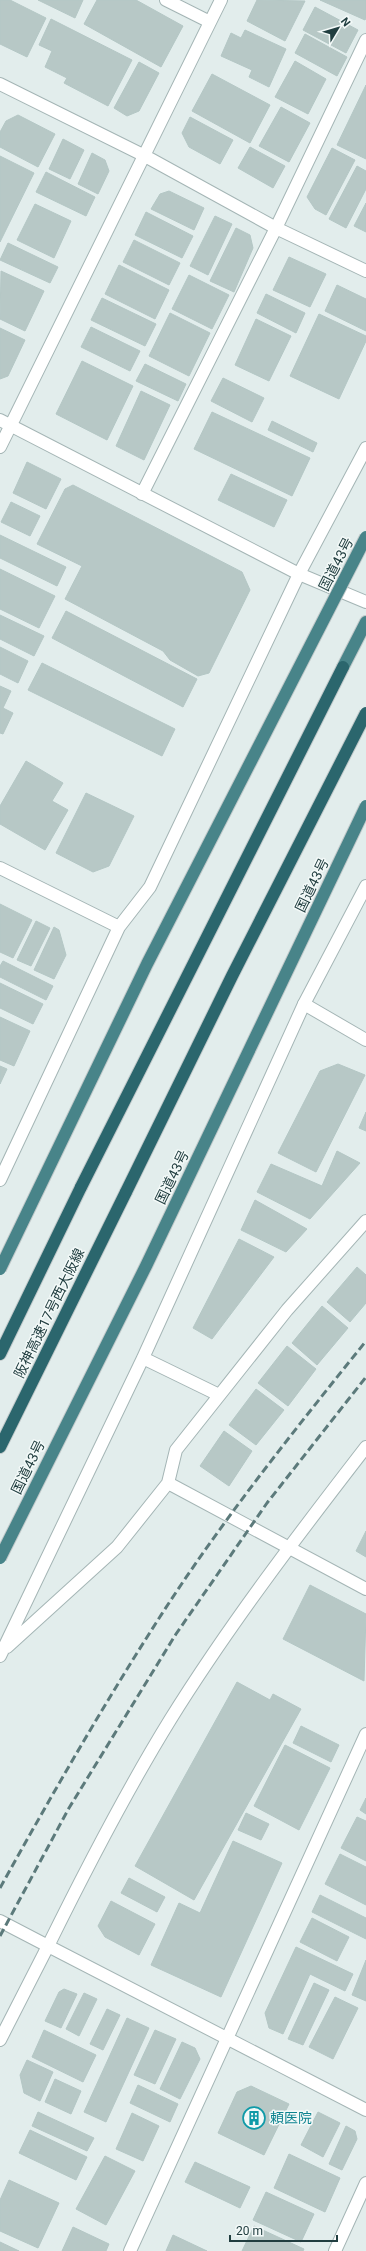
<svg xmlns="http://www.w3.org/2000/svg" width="366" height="2251" font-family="Roboto,'Noto Sans JP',sans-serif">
  <rect width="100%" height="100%" fill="#e2edec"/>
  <path fill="#b7c8c6" stroke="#b4c7c5" d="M0 0H10L46 18 27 57 0 44Z
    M38 0H83L75 18Z
    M97 0H136L183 26 161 67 84 24Z
    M257 0 305 1 285 41 247 21Z
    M320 0H366V18L365 20Z
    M315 7 358 30 346 53 303 30Z
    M51 19 132 60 108 106 64 83 67 78 45 67 52 51 39 45Z
    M245 30 286 49 269 87 249 77 252 70 221 56 231 33 241 38Z
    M305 34 347 57 337 76 295 53Z
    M295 61 326 79 308 114 275 97Z
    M139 62 159 73 139 111 127 116 114 108Z
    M212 74 270 105 250 143 192 111Z
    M366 85V159L337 145Z
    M281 107 310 123 289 162 259 146Z
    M18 115 55 134 38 167 0 147V132L6 121Z
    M190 117 233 140 220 164 189 147 182 133Z
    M63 139 84 150 70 179 49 169Z
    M250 147 285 166 273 188 238 168Z
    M332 148 355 160 326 215 315 209 307 197Z
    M92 153 105 160 109 171 98 194 78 184Z
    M0 156 34 173 0 242Z
    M357 166 366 171V189L346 228 329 219Z
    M46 172 95 197 86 216 36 192Z
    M169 191 204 208 194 230 151 209 160 194Z
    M366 203V232L354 226Z
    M35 204 71 221 54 258 17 240Z
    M146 212 193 236 182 258 135 235Z
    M215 216 232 224 208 275 190 266Z
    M236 228 250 235 253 248 234 292 210 281Z
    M134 240 180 263 169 285 123 262Z
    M8 243 58 267 50 283 0 260Z
    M289 257 326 274 310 307 273 290Z
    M119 265 169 290 155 319 105 294Z
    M1 271 44 291 25 331 0 319Z
    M189 275 229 295 212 329 172 309Z
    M337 285 366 299V331L325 311Z
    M266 294 305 313 296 333 257 313Z
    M102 298 156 324 145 346 91 320Z
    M170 313 210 333 189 376 149 356Z
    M319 314 366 336V341L339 399 290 376Z
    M256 319 291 336 269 381 235 365Z
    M91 327 140 351 130 371 81 347Z
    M0 328 25 340 8 376 0 379Z
    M82 361 133 386 107 440 56 414Z
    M145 364 186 384 178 401 136 381Z
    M223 378 264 398 252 422 211 401Z
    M141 391 170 405 144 460 116 446Z
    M212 412 310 458 292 496 194 449Z
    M272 421 317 443 313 452 268 430Z
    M27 462 61 479 46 509 13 493Z
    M231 474 287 500 274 527 218 500Z
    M73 485 242 572 250 590 209 673 198 676 170 660 163 651 65 599 82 566 37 544 65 489Z
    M11 502 40 516 30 536 1 522Z
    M0 535 66 567 57 586 0 558Z
    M0 569 55 596 39 628 0 609Z
    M66 611 197 679 183 707 52 638Z
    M0 615 44 636 34 656 0 639Z
    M0 647 28 661 18 683 0 674Z
    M42 663 175 729 162 756 28 690Z
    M0 686 11 691 3 708 13 713 3 734 0 733Z
    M26 761 63 783 52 801 68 810 45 850 0 824V806Z
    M86 793 134 816 109 866 93 872 56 853Z
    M0 904 32 920 13 958 0 952Z
    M36 921 50 928 31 966 17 960Z
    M54 927 59 930 66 955 54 979 34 970Z
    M3 961 53 986 46 1000 0 977V966Z
    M0 983 43 1004 33 1024 0 1008Z
    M0 1017 30 1031 14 1066 0 1060Z
    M338 1064 365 1075 316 1172 278 1153 320 1071Z
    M0 1066 7 1069 0 1084Z
    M366 1112V1131L359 1128Z
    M337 1151 360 1163 310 1219 257 1192 271 1164 322 1186Z
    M255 1200 307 1229 286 1252 241 1230Z
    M239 1239 274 1257 212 1339 193 1328Z
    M357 1267 366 1275V1303L350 1322 327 1302Z
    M322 1306 348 1328 317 1365 292 1343Z
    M287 1346 316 1369 288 1406 258 1383Z
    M256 1389 284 1410 256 1445 229 1425Z
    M224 1431 252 1451 229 1486 200 1466Z
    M366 1531V1557L356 1551Z
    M310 1585 366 1614 364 1681 283 1639Z
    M237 1682 270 1700 273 1694 301 1709 194 1900 135 1866Z
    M301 1726 339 1745 331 1762 293 1743Z
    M285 1745 330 1768 299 1830 254 1806Z
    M366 1798V1814L360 1810Z
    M246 1813 269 1824 261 1840 238 1830Z
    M357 1817 366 1821V1861L341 1848Z
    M233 1841 282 1863 221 1997 151 1965 179 1903 200 1913Z
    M340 1854 366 1867V1905L325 1884Z
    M129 1878 165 1897 157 1912 121 1893Z
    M320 1895 366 1918V1939L312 1912Z
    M111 1901 155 1924 139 1955 105 1937 98 1926Z
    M312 1918 349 1937 337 1961 300 1942Z
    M296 1947 353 1974 345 1991 310 1974 283 2034 269 2028 265 2013Z
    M366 1960V2001L352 1995Z
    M314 1983 329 1990 303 2045 288 2039Z
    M64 1989 77 1994 61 2028 45 2021 59 1992Z
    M84 1993 97 1999 79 2036 66 2029Z
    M335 1997 358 2008 333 2059 309 2047Z
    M107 2009 120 2015 103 2050 90 2044Z
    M127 2018 149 2028 106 2122 84 2112Z
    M44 2030 96 2055 83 2082 32 2057Z
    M155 2030 176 2039 155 2084 134 2075Z
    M182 2042 195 2048 200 2059 180 2099 160 2089Z
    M27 2060 53 2072 40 2101 24 2093 20 2075Z
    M55 2079 81 2091 71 2114 45 2102Z
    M138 2085 178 2104 170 2122 130 2103Z
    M251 2086 289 2104 264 2155 218 2133 237 2092Z
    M38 2112 94 2138 87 2151 32 2126Z
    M318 2112 340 2123 323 2157 301 2145Z
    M132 2113 159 2126 143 2161 116 2149Z
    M346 2126 355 2131 357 2139 342 2170 329 2164Z
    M30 2130 87 2157 76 2180 19 2153Z
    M289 2154 340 2178 325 2212 274 2188Z
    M105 2156 135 2171 106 2225 76 2209Z
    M195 2162 250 2187 240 2208 185 2182Z
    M9 2180 59 2203 38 2248 0 2231V2200Z
    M266 2192 314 2214 301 2242 253 2220Z
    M254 2226 304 2249 303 2251H242Z
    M73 2227 109 2244 106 2251H62Z
    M173 2235 207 2251H166Z
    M0 2242 19 2251H0Z"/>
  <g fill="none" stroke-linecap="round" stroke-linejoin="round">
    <g stroke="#a4b5b5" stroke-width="14">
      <path id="minor" d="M166 0 210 22
        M0 84 145 156 276 228 366 271
        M0 420 299 574 366 602
        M0 447 221 0
        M142 494 276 228 366 40
        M366 1221 287 1310 176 1450 168 1483 366 1589
        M143 1358 219 1395
        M7 1647 117 1547 168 1483
        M0 1656 143 1358 304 1004 366 886
        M0 1921 48 1946
        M130 2251 366 1734
        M335 2251 366 2183"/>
    </g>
    <g stroke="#a4b5b5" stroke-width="14">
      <path id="tertiary" d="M0 868 119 927
        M304 1004 366 1040
        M0 1180 119 927 150 887 299 574 366 448
        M48 1946C86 1869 125 1793 170 1720 229 1625 298 1535 366 1447
        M0 2040 48 1946 366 2110"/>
    </g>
    <g stroke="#c1c9ca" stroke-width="14">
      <path id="trunk" d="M343 667 366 622"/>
    </g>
    <g stroke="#c1c9ca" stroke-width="14">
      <path id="motorway" d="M0 1354 81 1187
        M0 1447 126 1192"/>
    </g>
    <use href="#minor" stroke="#fff" stroke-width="12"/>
    <use href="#tertiary" stroke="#fff" stroke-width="12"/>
    <use href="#trunk" stroke="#488489" stroke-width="12"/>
    <use href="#motorway" stroke="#2b666d" stroke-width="12"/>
    <path stroke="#5c7a7b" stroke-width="3" stroke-dasharray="8 4" stroke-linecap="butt" d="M0 1888C50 1798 101 1709 156 1623 219 1524 293 1432 366 1341
      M0 1936 69 1808 176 1634 267 1503 366 1377"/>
    <g stroke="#c1c9ca" stroke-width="14" stroke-linecap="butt">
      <path id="trunk-bridge" d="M0 1269 147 964 366 537
        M0 1558 146 1266 366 806"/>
    </g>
    <g stroke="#c1c9ca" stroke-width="14" stroke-linecap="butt">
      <path id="motorway-bridge" d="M81 1187 343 667
        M126 1192 232 976 366 713"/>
    </g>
    <use href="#trunk-bridge" stroke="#488489" stroke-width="12"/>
    <use href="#motorway-bridge" stroke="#2b666d" stroke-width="12"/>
  </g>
  <defs>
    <g id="building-ring" transform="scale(1.15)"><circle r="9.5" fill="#f3f9f8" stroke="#0f9aa8" stroke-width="1.5"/><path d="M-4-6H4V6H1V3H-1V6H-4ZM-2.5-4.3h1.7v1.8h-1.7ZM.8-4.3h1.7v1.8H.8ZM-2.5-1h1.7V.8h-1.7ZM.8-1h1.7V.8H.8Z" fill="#0f9aa8"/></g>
  </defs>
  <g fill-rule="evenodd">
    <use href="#building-ring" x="254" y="2118"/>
  </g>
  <g text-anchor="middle" stroke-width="3" stroke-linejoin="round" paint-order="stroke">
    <g font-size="14" fill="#213e40" stroke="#f3f9f8">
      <text transform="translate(336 564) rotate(-63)" y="5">国道43号</text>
      <text transform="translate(312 885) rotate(-64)" y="5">国道43号</text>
      <text transform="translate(172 1177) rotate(-64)" y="5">国道43号</text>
      <text transform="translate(49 1313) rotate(-64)" y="5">阪神高速17号西大阪線</text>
      <text transform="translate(28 1467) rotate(-64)" y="5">国道43号</text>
    </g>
    <g font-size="14" fill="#0d838f" stroke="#f3f9f8" text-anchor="start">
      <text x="270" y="2123">頼医院</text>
    </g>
  </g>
  <g transform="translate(338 28) rotate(52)" stroke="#f3f9f8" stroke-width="3" paint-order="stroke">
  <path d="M0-3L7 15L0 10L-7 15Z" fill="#213e40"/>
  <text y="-6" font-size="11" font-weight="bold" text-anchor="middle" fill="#213e40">N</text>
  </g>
  <path d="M230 2235v6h107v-6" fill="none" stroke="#213e40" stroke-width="2"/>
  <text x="236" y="2235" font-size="12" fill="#213e40" stroke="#f3f9f8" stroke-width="3" paint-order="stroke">20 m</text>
</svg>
